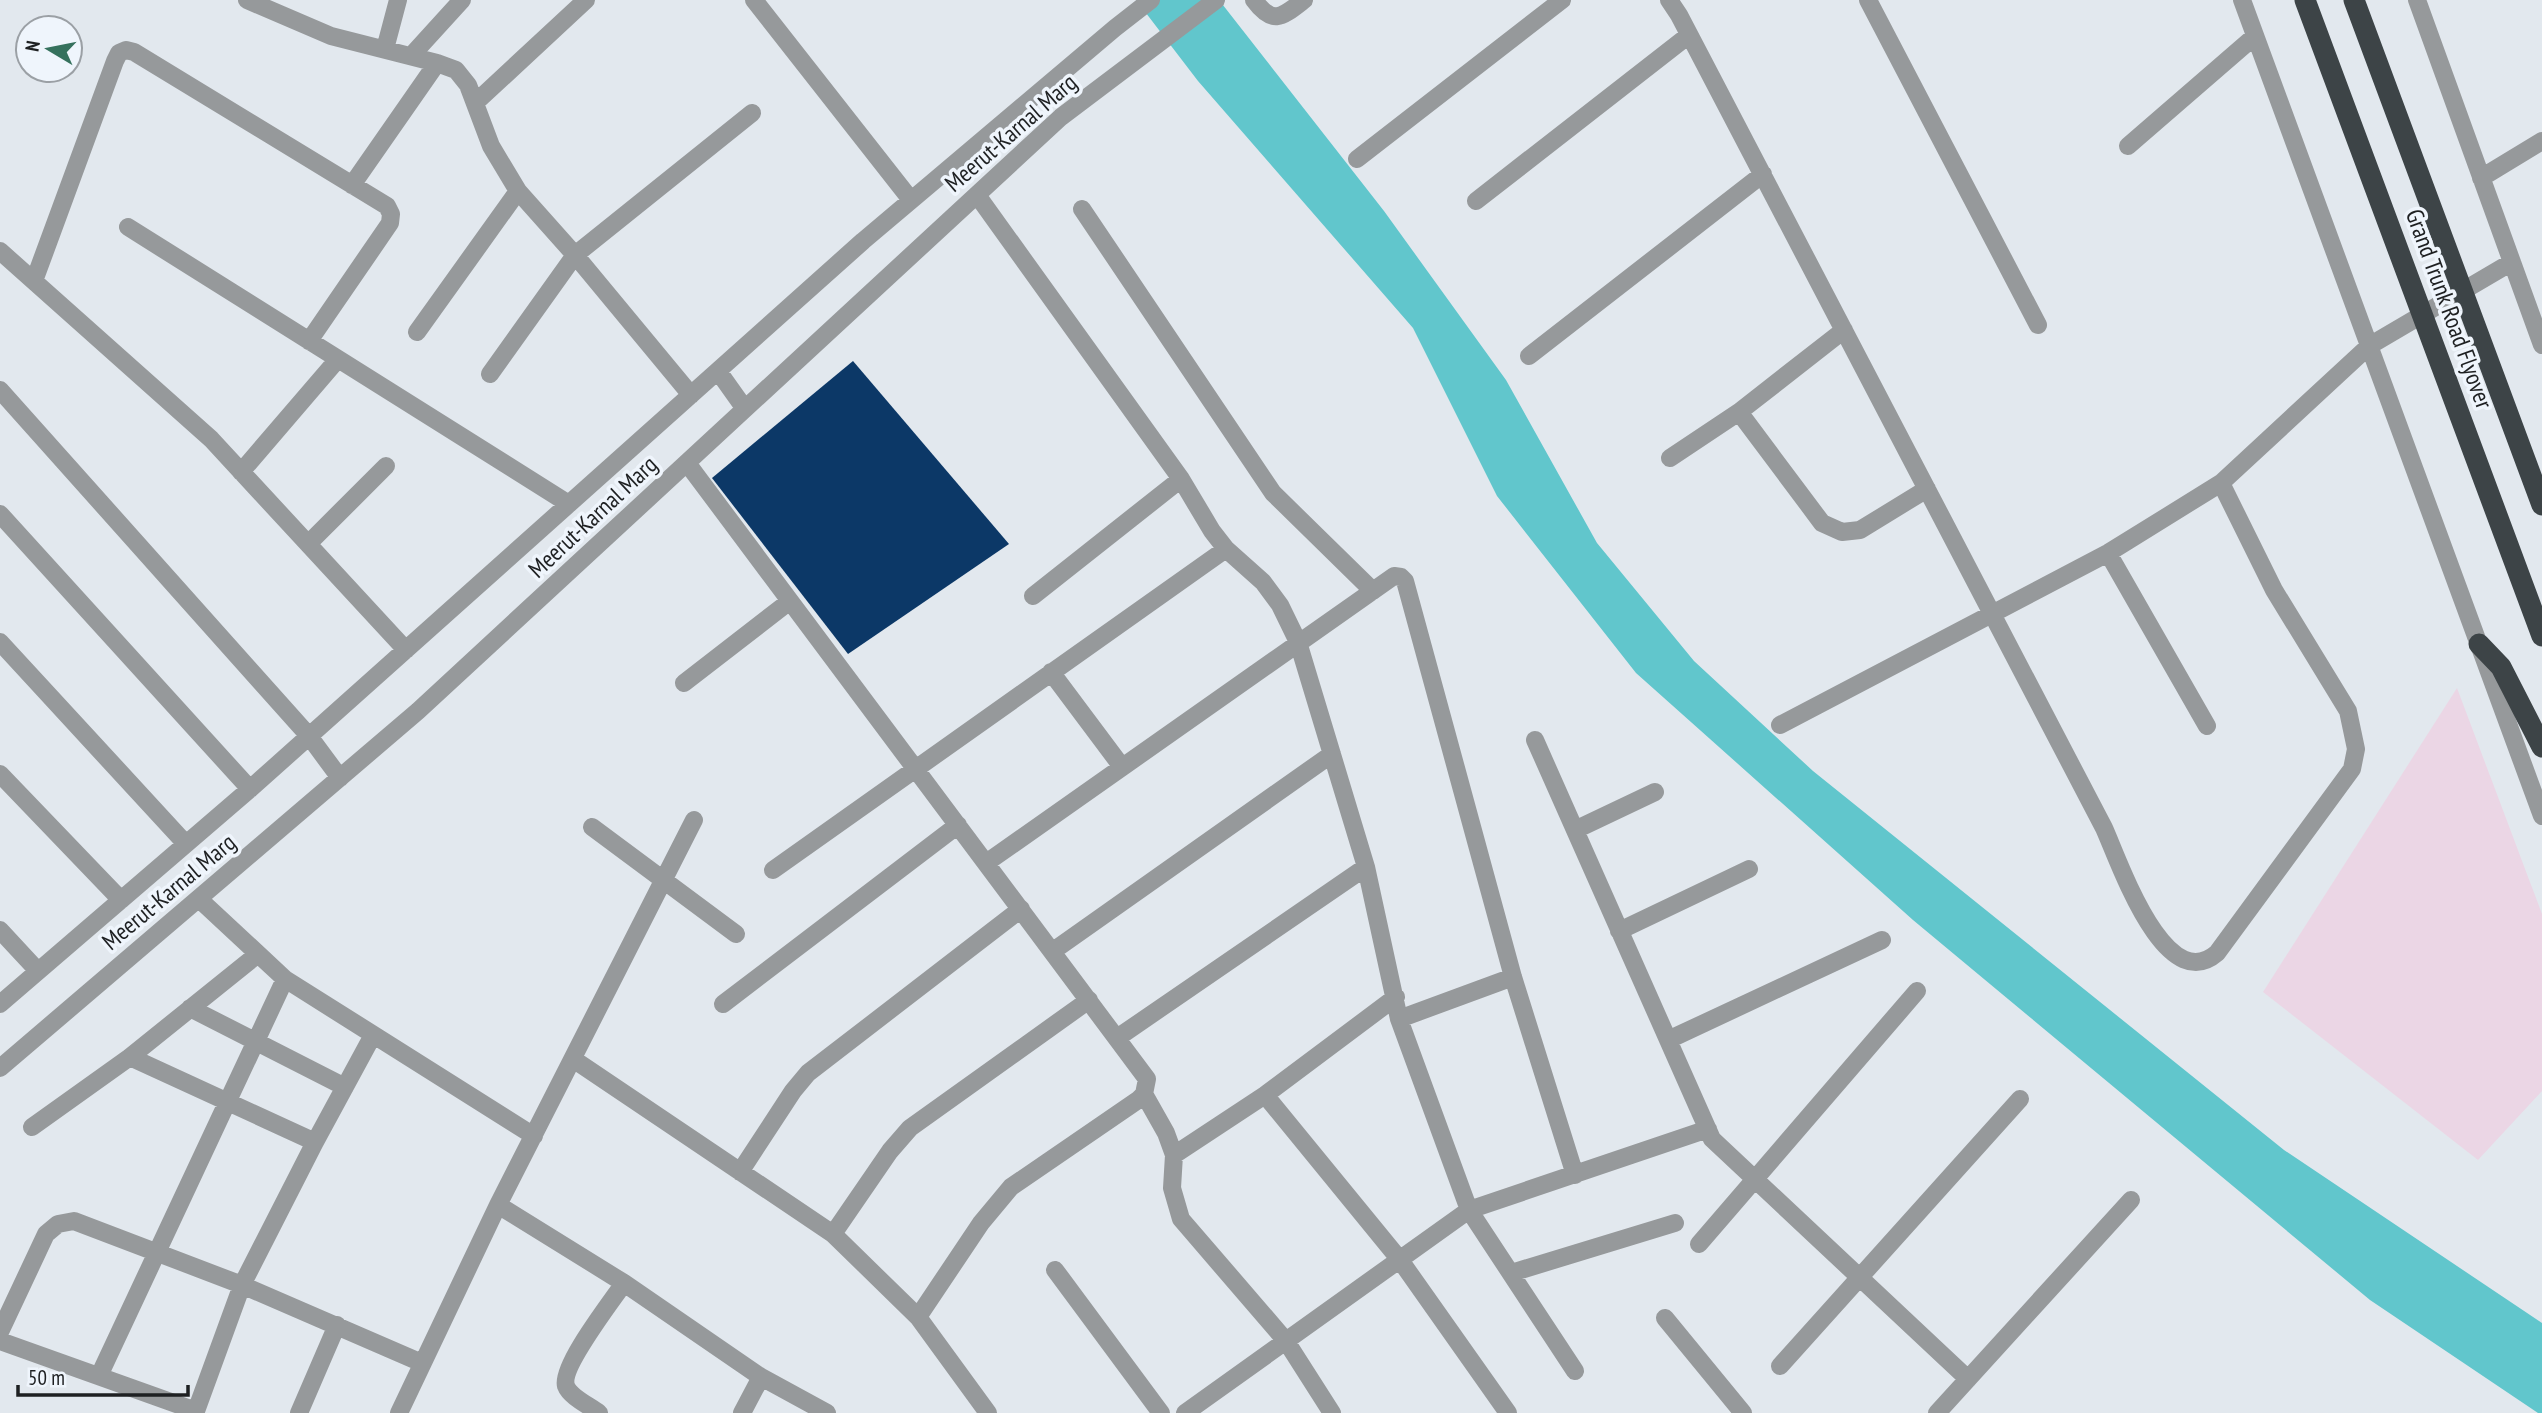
<svg xmlns="http://www.w3.org/2000/svg" width="2542" height="1413" font-family="'PT Sans Narrow',sans-serif">
  <rect width="100%" height="100%" fill="#e2e8ee"/>
  <path fill="#ebd6e5" d="M2457 688 2542 914V1091L2478 1160 2263 992Z"/>
  <path fill="#61c6cc" d="M1136 0H1219L1384 211 1506 380 1597 543 1694 661 1813 771 2284 1150 2542 1323V1413H2538L2370 1300 1913 920 1636 673 1497 496 1413 328 1198 81Z"/>
  <path fill="#0c3867" d="M853 361 1009 544 848 654 712 478Z"/>
  <g fill="none" stroke-linecap="round" stroke-linejoin="round">
    <path stroke="#96999b" stroke-width="18" d="M247 0 331 36 437 63 456 70 468 85 491 146 518 191 575 255 691 395
      M754 0 911 200
      M1254 0C1273 26 1282 17 1304 0
      M1669 0 1679 15 2104 828C2119 861 2165 998 2217 953L2352 769 2356 749 2348 711 2274 590 2221 483
      M1868 0 2038 325
      M2242 0 2542 816
      M2417 0 2542 345
      M385 49 398 0
      M411 56 462 0
      M475 103 586 0
      M2128 146 2255 36
      M1357 159 1562 0
      M2481 178 2542 141
      M352 185 437 63
      M977 195 1181 479 1212 531 1226 549 1263 582 1280 605 1298 642 1366 867 1399 1019 1469 1210 1575 1371
      M1476 201 1689 35
      M1082 209 1273 493 1373 591
      M128 227 569 504
      M0 251 211 439 406 650
      M34 281 115 61 119 53 126 50 134 52 387 206 391 214 390 223 309 341
      M417 332 518 191
      M1529 356 1763 174
      M718 371 745 409
      M490 374 575 255 752 113
      M0 390 309 736 340 778
      M1739 412 1822 523 1842 532 1860 530 1927 489
      M1670 458 1739 412 1844 330
      M687 463 1147 1079 1144 1094 1138 1100 1011 1187 981 1223 918 1317
      M241 472 338 359
      M0 514 250 789
      M308 544 386 466
      M2108 553 2207 726
      M1033 596 1181 479
      M0 642 186 844
      M1051 672 1122 767
      M684 683 790 601
      M1780 725 2108 553 2221 483 2369 346 2512 262
      M1535 740 1712 1139 1968 1379
      M0 774 121 900
      M592 827 736 934
      M1575 830 1655 792
      M986 863 1394 576 1401 577 1405 581 1513 977 1575 1175
      M773 870 1226 549
      M199 899 285 979 534 1136
      M0 930 38 971
      M1619 931 1749 869
      M1053 951 1332 754
      M0 1004 250 789 863 241 1115 28 1151 0
      M723 1004 958 825
      M190 1008 345 1087
      M1399 1019 1513 977
      M1117 1038 1366 867
      M1668 1040 1882 940
      M130 1057 315 1142 373 1035
      M573 1059 833 1234 918 1317 988 1413
      M0 1068 418 711 1061 117 1216 0
      M1144 1094 1166 1133 1174 1155 1172 1188 1181 1219 1286 1341 1332 1413
      M1265 1095 1400 1260 1508 1413
      M32 1127 130 1057 258 954
      M1174 1155 1265 1095 1396 997
      M740 1172 793 1091 808 1073 1021 909
      M498 1205 624 1283 761 1377 827 1413
      M833 1234 890 1151 910 1128 1089 1000
      M1699 1244 1917 991
      M1055 1270 1161 1413
      M1511 1273 1675 1223
      M1665 1318 1743 1413
      M0 1332 46 1234 58 1224 74 1221 242 1285 422 1363
      M0 1341 196 1411 195 1413
      M1780 1366 2020 1099
      M99 1376 285 979
      M196 1411 242 1285 315 1142
      M299 1413 337 1325
      M399 1413 498 1205 694 820
      M599 1413C590 1406 570 1397 566 1386 560 1367 612 1301 624 1283
      M742 1413 761 1377
      M1185 1413 1469 1210 1708 1129
      M1937 1413 2131 1200"/>
    <path stroke="#3d4447" stroke-width="21" d="M2479 644 2501 667 2542 747"/>
    <path stroke="#3d4447" stroke-width="21" d="M2305 0 2542 636
      M2354 0 2542 505"/>
  </g>
  <g text-anchor="middle" stroke-width="7" stroke-linejoin="round" paint-order="stroke">
    <g font-size="24" fill="#1e2022" stroke="#eff5fc">
      <text transform="translate(1011 133) rotate(-41)" y="8">Meerut-Karnal Marg</text>
      <text transform="translate(2449 309) rotate(70)" y="8">Grand Trunk Road Flyover</text>
      <text transform="translate(593 517) rotate(-43)" y="8">Meerut-Karnal Marg</text>
      <text transform="translate(169 892) rotate(-40)" y="8">Meerut-Karnal Marg</text>
    </g>
  </g>
  <g transform="translate(49 49) rotate(280)"><circle r="33" fill="#eff5fc" stroke="#9ba0a5" stroke-width="2"/>
  <path d="M0-5L12 26L0 18L-12 26Z" fill="#35715d"/>
  <text y="-10" font-size="19" font-weight="bold" text-anchor="middle" fill="#1e2022">N</text>
  </g>
  <path d="M18 1385v10h170v-10" fill="none" stroke="#1e2022" stroke-width="3.5"/>
  <text x="28" y="1385" font-size="21" fill="#1e2022" stroke="#eff5fc" stroke-width="5" paint-order="stroke">50 m</text>
</svg>
